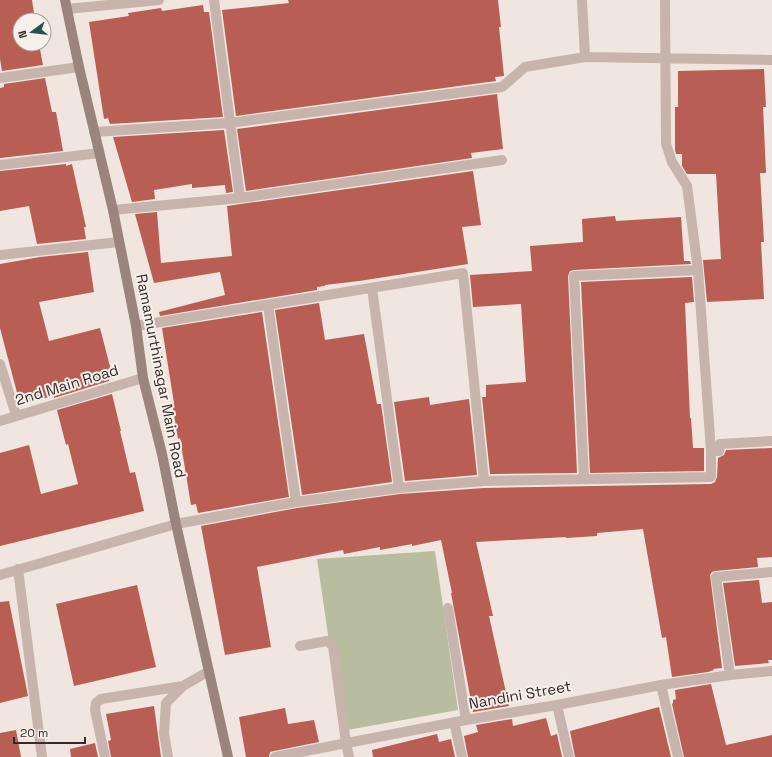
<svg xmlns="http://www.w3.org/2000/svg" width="772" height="757" font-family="'Space Grotesk',sans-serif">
  <rect width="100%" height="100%" fill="#f0e5df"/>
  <path fill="#b8bda0" d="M435 551 458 710 342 731 317 559Z"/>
  <path fill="#b85e54" d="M0 0H32L35 20H20V44H39L43 65 2 71 0 59Z
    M288 0H498L501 27H499L504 76 495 77 496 81 236 116 222 10 289 3Z
    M203 5 204 12H209L223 117 110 124 108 118 104 119 89 22 129 16 128 13 161 8 162 11Z
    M764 69 766 107H763L766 173H760L764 242H761L764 299 707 302 703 260 721 259 716 174H687L682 166V154H676L675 150V107H678V71Z
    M45 78 52 112H56L63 151 0 158V88L4 87V84Z
    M497 94 503 149 471 153 472 158 246 191 237 129Z
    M224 130 233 192 226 193 225 185 192 188V184L154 190 155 199 132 202 113 137Z
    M66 164V166L72 164 86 227H84L86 239 37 244 29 206 0 211V171Z
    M473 171 481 225 462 227 468 264 359 281 325 285V286L317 287V290L160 316 159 312 225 295 220 272 154 283 135 214 157 212 161 263 232 256 227 206Z
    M615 216 616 221 681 217 684 261H690L691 264 574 270 570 271 568 276 577 473 490 474 482 397H486V385L526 382 521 304 473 307 470 275 532 271 530 246 583 242 582 219Z
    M88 252 94 292 39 302 49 341 100 328 113 378 109 379V381L54 398V396L20 404 0 328V264L40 257Z
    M692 277 694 302 685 303 690 418H691L693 448H704V471L590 473 581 282Z
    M319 303 325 340 364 334 377 404H381L392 482 302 495 275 310Z
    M262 312 289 497 198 513 196 504 191 505 180 438 178 439 172 403H174L162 328Z
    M112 394 121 431H120L130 473 135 472 144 511 0 546V453L29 445 41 494 78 484 68 444 66 445 57 410Z
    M429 397 430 405 469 399 477 475 405 481 394 402Z
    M772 448V557L757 558 758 567 715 571 712 572 710 575 722 668 713 669 714 670 708 672 672 677 666 637 662 638 643 529 597 533V536L566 538V537L476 542 493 616H489L509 706 473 712 451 593H452L441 540 412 546V544L380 550V547L344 554 343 550 257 567 271 647 225 655 201 526 297 508 400 494 484 488 711 484 715 482 717 477 718 458 724 455 726 450Z
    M759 580 762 603 772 602V660H768L769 663 735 666 723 583Z
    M137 585 156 667 74 686 56 604Z
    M9 601 28 696 0 703V602Z
    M711 684 726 745 772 735V757H684L672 704 673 703V700L676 699 675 690Z
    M154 706 161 757H111L108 741 111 740 106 714Z
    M659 707 671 757H575L570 731Z
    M285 708 288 724 314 720 319 742 274 751 270 752 269 757H246L239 717Z
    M546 718 551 736 557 734 562 757H468L464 736 478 732 476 725 512 719 513 726Z
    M16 730 21 757H0V733Z
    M437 734 439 742 451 739 455 757H373L372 750Z
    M95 743 98 757H71L70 749Z"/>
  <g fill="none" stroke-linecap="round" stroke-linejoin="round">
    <path stroke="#c7b4ac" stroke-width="10" d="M711 451H719L720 444 772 441
      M300 646 327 641 333 646 346 743
      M105 757 95 710 96 703 101 699 183 686
      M168 757 164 733 166 703 183 686 209 671"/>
    <path stroke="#c7b4ac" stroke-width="10" d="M214 0 240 198
      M582 0 585 57
      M67 9 159 0
      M0 78 79 67
      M94 132 230 123 502 87 525 67 585 57 772 60
      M0 165 99 153
      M113 210 240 198 502 160
      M0 255 119 242
      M372 288 399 488
      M268 305 296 502 399 488 484 481 711 477V451L698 270 687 186 672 162 666 144 665 0
      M136 326 463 273 484 481
      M0 364 16 415
      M0 421 143 378
      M584 478 574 276 698 270
      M18 569 42 757
      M0 575 176 524 296 502
      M448 608 466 720
      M730 675 716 577 772 572
      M661 685 678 757
      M557 705 569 757
      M454 722 462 757
      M346 743 349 757
      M275 757 466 720 557 705 661 685 730 675 772 671"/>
    <path stroke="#9a847d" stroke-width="10" d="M65 0 79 67 113 210 136 326 143 378 162 454 176 524 228 757"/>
  </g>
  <g text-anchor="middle" stroke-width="4" stroke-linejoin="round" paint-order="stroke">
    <g font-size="15" fill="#352c2a" stroke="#f8f0ea">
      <text transform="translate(161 376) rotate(79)" y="5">Ramamurthinagar Main Road</text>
      <text transform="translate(67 385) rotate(-17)" y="5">2nd Main Road</text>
      <text transform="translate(520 695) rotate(-10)" y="5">Nandini Street</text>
    </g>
  </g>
  <g transform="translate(32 32) rotate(255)"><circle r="19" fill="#f8f0ea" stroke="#aaa29d"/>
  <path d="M0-3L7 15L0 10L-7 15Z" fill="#24524f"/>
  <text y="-6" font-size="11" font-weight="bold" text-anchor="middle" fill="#352c2a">N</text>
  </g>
  <path d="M14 737v6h71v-6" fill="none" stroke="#352c2a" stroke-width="2"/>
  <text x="20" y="737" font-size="12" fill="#352c2a" stroke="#f8f0ea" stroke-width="3" paint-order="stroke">20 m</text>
</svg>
